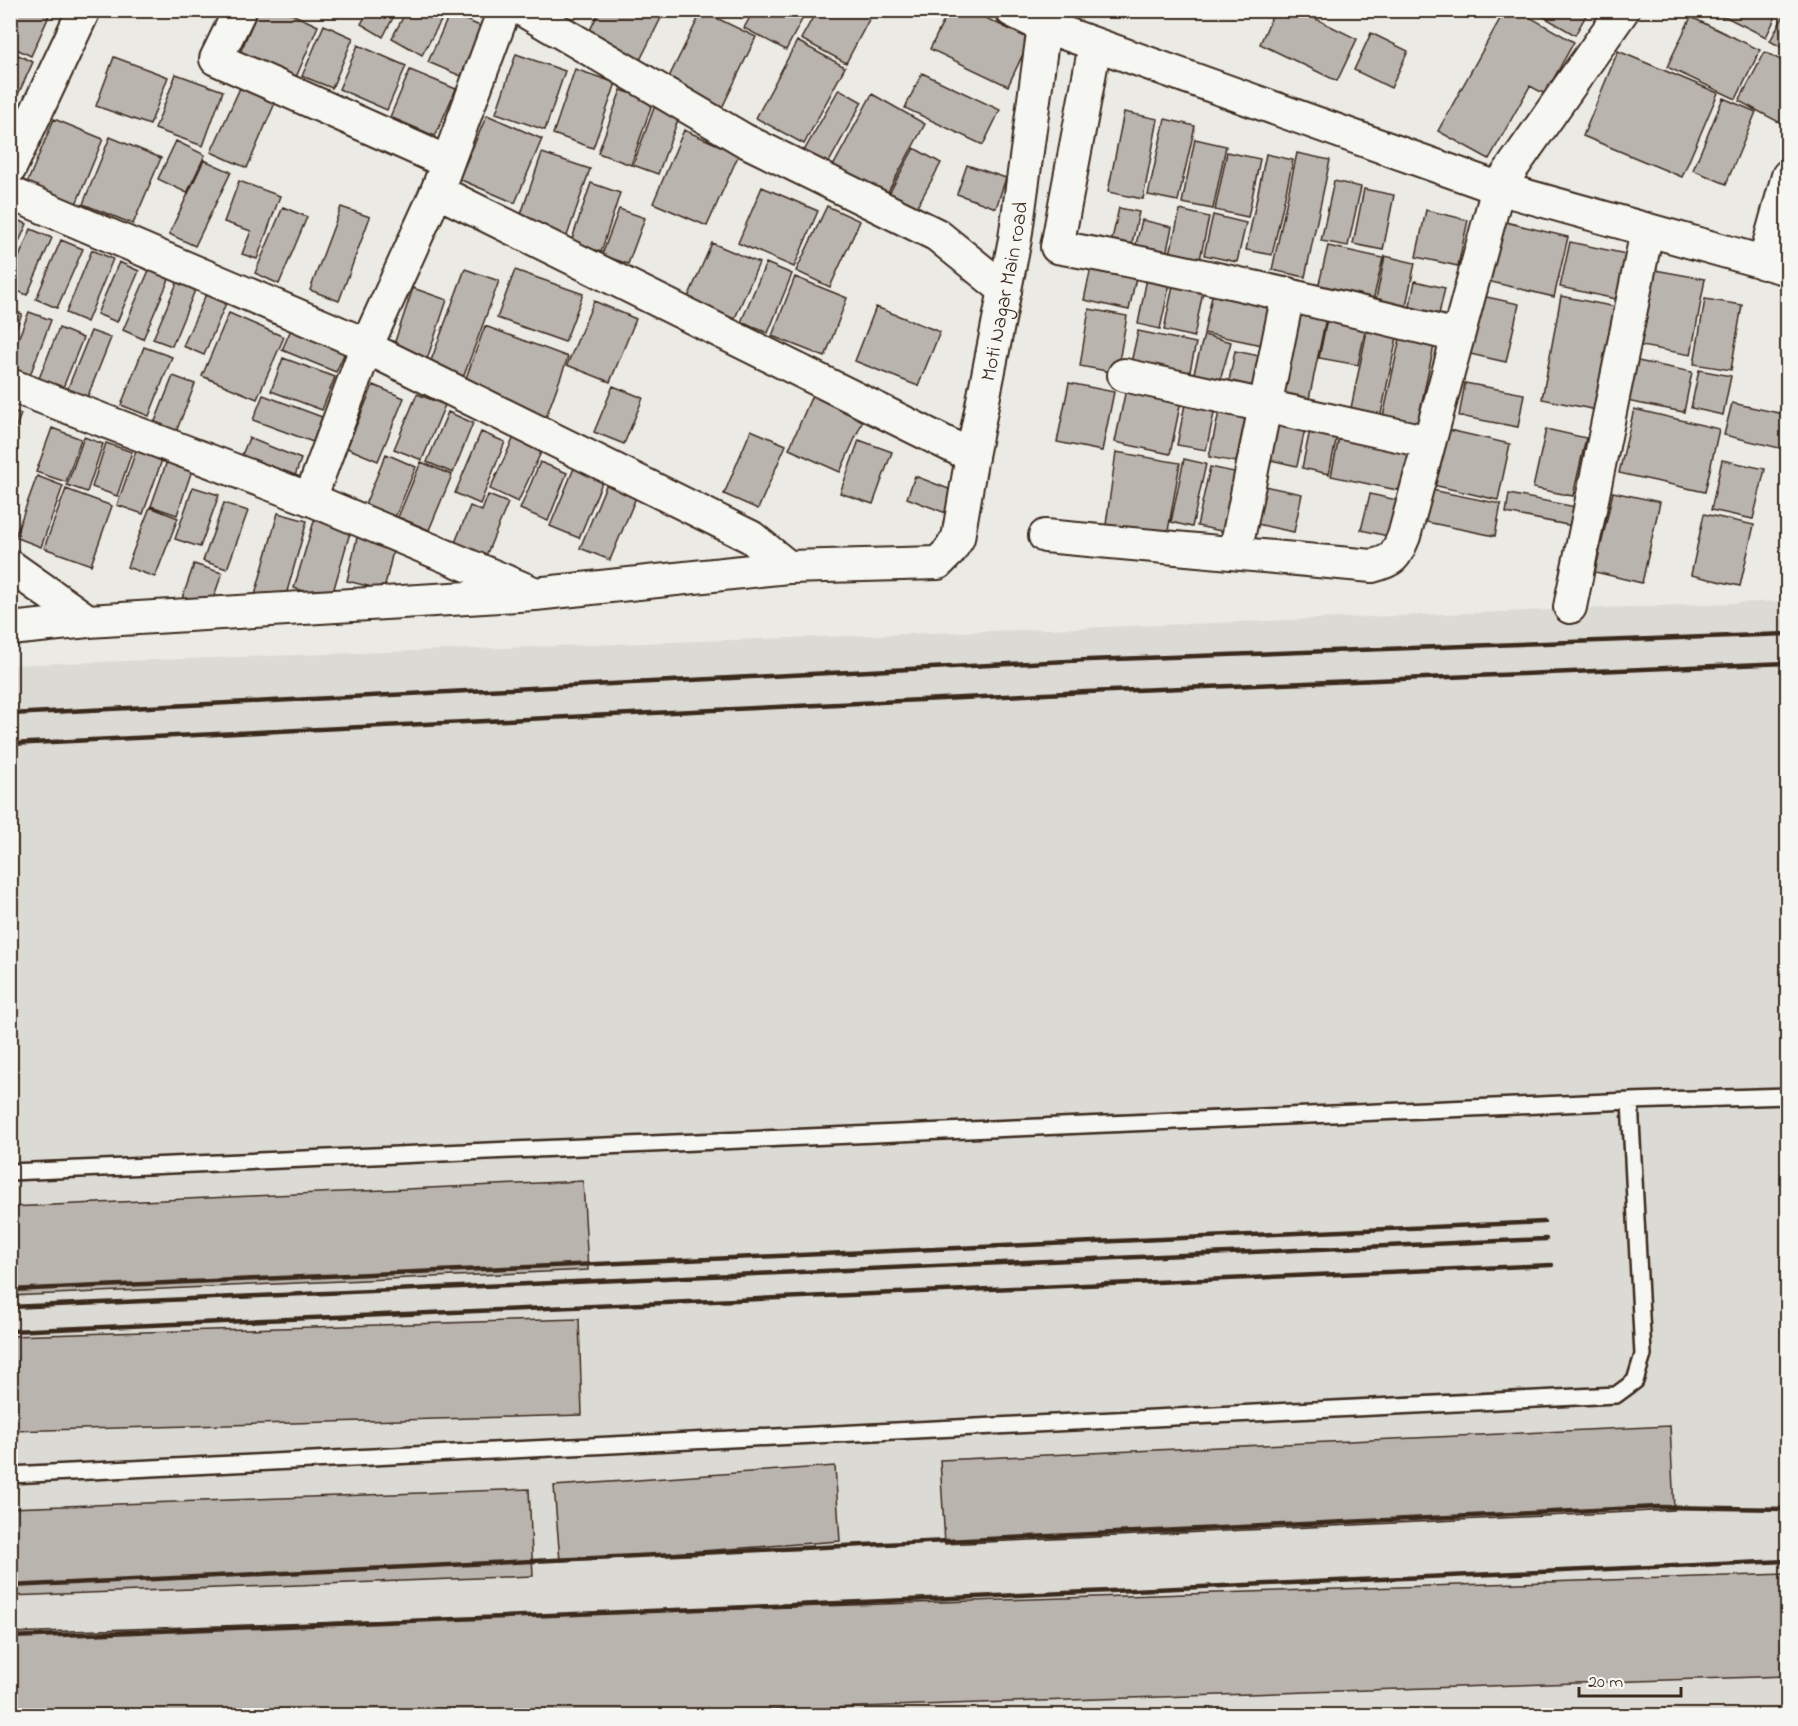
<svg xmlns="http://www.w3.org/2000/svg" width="1798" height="1726" font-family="'Indie Flower',sans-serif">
  <rect width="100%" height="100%" fill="#ebeae5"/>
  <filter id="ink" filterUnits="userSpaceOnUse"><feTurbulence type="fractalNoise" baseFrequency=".0167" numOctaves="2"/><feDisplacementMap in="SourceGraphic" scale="12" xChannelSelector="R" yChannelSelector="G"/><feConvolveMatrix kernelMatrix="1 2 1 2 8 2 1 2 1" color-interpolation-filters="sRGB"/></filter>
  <g filter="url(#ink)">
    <path fill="#dcdad4" d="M1787 601V1715H11L10 665 1133 626Z"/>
    <path fill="#bab4ae" stroke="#3b2a1e" stroke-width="1.5" d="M10 10H37L49 16 31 56 10 46Z
      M258 10H283L318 26 294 82 238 58Z
      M369 10H397L383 37 361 24Z
      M407 10H447L422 55 392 38Z
      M600 10H665L637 66 585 40Z
      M727 10H747L743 19Z
      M754 10H807L786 50 744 28Z
      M817 10H874L846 63 801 39Z
      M949 10H969L1030 39 1008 86 930 49Z
      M1275 10H1298L1357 39 1337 81 1260 44Z
      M1505 10H1517L1574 42 1545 94 1530 86 1489 159 1438 131Z
      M1532 10H1589L1575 35Z
      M1712 10H1779L1766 37Z
      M1787 10H1788V51L1770 41Z
      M702 11 756 37 719 114 664 87Z
      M450 13 482 27 461 76 428 62Z
      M1691 17 1760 50 1736 99 1667 67Z
      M324 25 353 38 332 88 302 76Z
      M1371 33 1408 51 1391 88 1354 70Z
      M797 41 845 67 804 144 756 118Z
      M358 45 406 66 387 110 339 89Z
      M10 51 33 62 16 99 10 96Z
      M1618 51 1718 93 1682 177 1583 136Z
      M1765 52 1788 64V127L1739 101Z
      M516 54 565 71 545 130 496 113Z
      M114 57 168 77 150 125 96 106Z
      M575 69 616 83 593 148 553 134Z
      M410 70 456 89 435 136 390 117Z
      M922 73 1000 110 983 145 905 108Z
      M176 74 223 91 203 146 155 129Z
      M240 88 275 103 247 168 211 152Z
      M839 89 862 102 828 164 804 151Z
      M621 90 653 101 631 165 598 153Z
      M872 94 925 124 884 199 831 170Z
      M1723 98 1756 112 1726 184 1693 170Z
      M657 100 682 109 658 174 633 165Z
      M1124 112 1158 119 1143 199 1108 192Z
      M487 115 542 139 515 203 459 179Z
      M54 119 103 139 74 209 25 188Z
      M1165 119 1195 126 1178 201 1148 195Z
      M684 130 739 154 707 226 653 203Z
      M110 137 161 158 133 224 83 204Z
      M1195 139 1226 146 1213 209 1182 203Z
      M176 141 205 155 187 193 158 179Z
      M914 148 941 163 912 216 885 201Z
      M1227 152 1260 159 1248 217 1215 210Z
      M542 153 590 169 567 236 519 220Z
      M1297 153 1330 160 1305 277 1272 270Z
      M1266 154 1293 160 1272 255 1246 250Z
      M204 160 231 172 195 246 169 234Z
      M967 165 1006 178 996 208 957 194Z
      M239 181 280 196 257 259 242 254 251 231 224 222Z
      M1334 181 1361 187 1348 246 1321 241Z
      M591 183 620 193 601 252 571 242Z
      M762 187 818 211 794 267 738 243Z
      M1364 189 1394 195 1383 250 1353 244Z
      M827 206 860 221 830 287 796 271Z
      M283 207 307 217 279 284 255 273Z
      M341 207 370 217 339 301 310 290Z
      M1119 208 1139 212 1130 252 1110 248Z
      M619 209 645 218 628 264 602 255Z
      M1180 210 1209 217 1199 264 1169 258Z
      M1426 210 1468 220 1458 266 1416 257Z
      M1213 215 1246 223 1237 262 1204 255Z
      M10 217 27 224 10 262Z
      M1142 220 1172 227 1165 259 1134 252Z
      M1497 220 1568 237 1554 297 1483 280Z
      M31 229 52 238 27 295 10 288V278Z
      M61 240 83 249 57 308 36 299Z
      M1570 242 1626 254 1616 299 1560 287Z
      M712 243 759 263 732 325 685 304Z
      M1328 246 1383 258 1372 305 1317 292Z
      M92 250 113 259 87 322 66 313Z
      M1385 256 1415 263 1403 320 1373 313Z
      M1093 258 1138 268 1129 310 1084 300Z
      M119 262 139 271 117 322 97 314Z
      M766 263 792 274 768 333 741 322Z
      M150 268 170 277 143 339 123 330Z
      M465 269 499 281 463 378 429 366Z
      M515 270 583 294 565 342 497 318Z
      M1655 270 1705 279 1691 355 1641 346Z
      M180 276 198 283 172 346 153 339Z
      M795 277 847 298 825 357 772 336Z
      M1147 278 1170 283 1160 329 1138 324Z
      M1174 280 1204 286 1194 337 1164 330Z
      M1415 281 1445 288 1436 327 1407 321Z
      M1215 282 1283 297 1272 347 1204 333Z
      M413 288 447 300 424 368 390 356Z
      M207 292 227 301 204 355 183 346Z
      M1482 296 1519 304 1506 362 1470 354Z
      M1561 296 1616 307 1597 410 1542 399Z
      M1705 299 1742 305 1731 370 1694 364Z
      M594 301 636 319 610 382 567 365Z
      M876 307 940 332 918 386 855 361Z
      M1296 307 1327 313 1309 399 1278 392Z
      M10 309 22 314 10 344Z
      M1089 309 1127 316 1117 373 1080 366Z
      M29 312 51 320 27 383 10 376V359Z
      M229 313 284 337 257 399 202 376Z
      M1328 314 1367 322 1358 365 1319 358Z
      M296 318 350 341 336 372 282 350Z
      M485 326 568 357 545 420 462 389Z
      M59 328 83 338 60 395 36 386Z
      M91 331 111 338 85 403 65 395Z
      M1138 331 1196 343 1187 385 1129 372Z
      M1367 331 1397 337 1381 414 1351 408Z
      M1204 335 1231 342 1217 391 1191 384Z
      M1400 338 1434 346 1417 424 1383 417Z
      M144 347 172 357 149 416 121 405Z
      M1235 351 1260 356 1251 401 1226 396Z
      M283 358 335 377 322 410 271 391Z
      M1633 360 1692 372 1684 412 1626 401Z
      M1699 370 1731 376 1723 415 1691 408Z
      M173 376 195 384 172 442 150 434Z
      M1069 383 1114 392 1102 451 1057 442Z
      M1465 383 1524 394 1518 427 1459 416Z
      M1127 384 1182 396 1170 454 1115 442Z
      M373 385 404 398 378 461 347 448Z
      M613 386 643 398 624 444 594 432Z
      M813 393 865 416 840 472 789 449Z
      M417 394 445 405 422 460 394 449Z
      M1187 394 1217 400 1206 450 1177 445Z
      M263 395 322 417 313 442 253 420Z
      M1221 403 1247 409 1236 462 1209 457Z
      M1732 403 1788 415V450L1724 435Z
      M1634 409 1719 429 1705 492 1619 473Z
      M10 410 21 414 10 443Z
      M1267 411 1307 420 1297 466 1257 457Z
      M448 412 473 423 453 473 427 462Z
      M1311 425 1338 431 1329 474 1302 468Z
      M52 428 81 439 66 482 36 472Z
      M1341 428 1412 443 1402 491 1331 476Z
      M1445 429 1510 444 1498 500 1433 485Z
      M1546 429 1586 438 1573 496 1533 488Z
      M751 430 786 445 758 509 724 494Z
      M481 432 505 442 480 504 455 493Z
      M515 435 543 448 518 502 490 489Z
      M84 437 103 444 87 492 67 485Z
      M249 438 301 459 291 487 237 467Z
      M859 440 892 452 873 504 840 493Z
      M106 443 132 452 117 496 92 487Z
      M137 448 163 457 143 514 117 505Z
      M1116 452 1180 463 1168 531 1105 532Z
      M386 454 416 467 394 520 364 507Z
      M1184 459 1206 464 1192 527 1171 522Z
      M1722 460 1765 469 1753 519 1711 510Z
      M167 461 192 470 177 515 151 506Z
      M577 461 606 473 579 538 550 526Z
      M421 462 452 475 429 530 398 517Z
      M540 462 567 473 548 521 520 509Z
      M1210 467 1239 473 1226 532 1197 526Z
      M37 476 63 486 41 547 15 537Z
      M915 476 959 493 951 515 907 498Z
      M607 483 637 495 610 560 580 548Z
      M1255 484 1302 494 1294 532 1247 522Z
      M193 487 219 495 200 547 175 539Z
      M66 489 112 506 91 565 44 548Z
      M1427 489 1501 504 1495 536 1421 521Z
      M1613 492 1660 502 1642 583 1595 572Z
      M1370 494 1401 501 1392 537 1361 530Z
      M1509 494 1576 507 1573 526 1506 513Z
      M488 495 508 503 485 558 454 545 470 506 482 511Z
      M224 503 248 511 227 569 203 561Z
      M150 507 178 518 155 577 127 567Z
      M317 511 353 522 331 599 294 588Z
      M278 513 307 521 284 602 255 595Z
      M1704 514 1754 525 1740 586 1691 575Z
      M359 529 396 538 384 590 347 581Z
      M194 564 222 573 209 611 181 602Z
      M583 1181 588 1270 10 1296V1207Z
      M579 1319 582 1415 10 1431V1336Z
      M1670 1426 1674 1510 945 1544 940 1460Z
      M835 1466 840 1541 560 1561 554 1486Z
      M529 1489 533 1576 10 1596V1508Z
      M1788 1574V1676L590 1716H10V1633Z"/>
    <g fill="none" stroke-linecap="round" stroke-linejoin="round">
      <g stroke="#3b2a1e" stroke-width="20">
        <path id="service" d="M10 1172 1630 1101 1788 1096
          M10 1475 1616 1395 1635 1381 1643 1355 1630 1101"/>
      </g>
      <g stroke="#3b2a1e" stroke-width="36">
        <g id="minor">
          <path d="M240 10 216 59 447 162"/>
          <path d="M523 10 744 140 937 235 1005 290"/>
          <path d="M1095 45 1057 247C1192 271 1324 303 1457 336"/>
          <path d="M10 168 84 10"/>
          <path d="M437 191 972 456"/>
          <path d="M10 193 367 345 378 353 751 537 788 567"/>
          <path d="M1764 263 1788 176"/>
          <path d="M1124 375 1429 442"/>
          <path d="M10 385 310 499 529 591"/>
          <path d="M310 499 367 345 437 191 504 10"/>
          <path d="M1045 536 1372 566C1395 560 1395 557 1404 536L1498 188 1623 10"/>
          <path d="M1235 553 1288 294"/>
          <path d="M10 566 88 621"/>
          <path d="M1570 607 1647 231"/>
          <path id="s1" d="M10 629 88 621 535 594 788 567 938 563 949 552 958 538 972 456 1015 239 1044 26 1498 188 1788 269"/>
        </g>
      </g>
      <g stroke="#3b2a1e" stroke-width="38">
        <path id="tertiary" d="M1012 10 1044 26 1046 10"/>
      </g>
      <use href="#service" stroke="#f6f6f2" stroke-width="15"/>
      <use href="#minor" stroke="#f6f6f2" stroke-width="32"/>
      <use href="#tertiary" stroke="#f6f6f2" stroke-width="33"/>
      <path stroke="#3b2a1e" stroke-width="4.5" d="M10 714 1088 660 1788 634
        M10 744 1087 692 1788 663
        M10 1290 1544 1222
        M10 1307 1546 1239
        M10 1331 1552 1265
        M10 1586 1658 1507 1788 1509
        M10 1637 749 1607 1788 1561"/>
    </g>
  </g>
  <g text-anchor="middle" stroke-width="5" stroke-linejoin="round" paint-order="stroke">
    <g font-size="21" fill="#3b2a1e" stroke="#f6f6f2">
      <text dy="7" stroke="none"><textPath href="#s1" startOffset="1214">Moti Nagar Main road</textPath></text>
    </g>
  </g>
  <rect width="1798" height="1726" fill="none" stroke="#f6f6f2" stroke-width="36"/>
  <rect x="18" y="18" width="1762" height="1690" fill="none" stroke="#3b2a1e" stroke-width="2" filter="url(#ink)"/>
  <path d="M1579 1687v9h102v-9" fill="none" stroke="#3b2a1e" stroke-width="3"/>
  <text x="1588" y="1687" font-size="18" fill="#3b2a1e" stroke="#f6f6f2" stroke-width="4.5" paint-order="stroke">20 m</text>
</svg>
